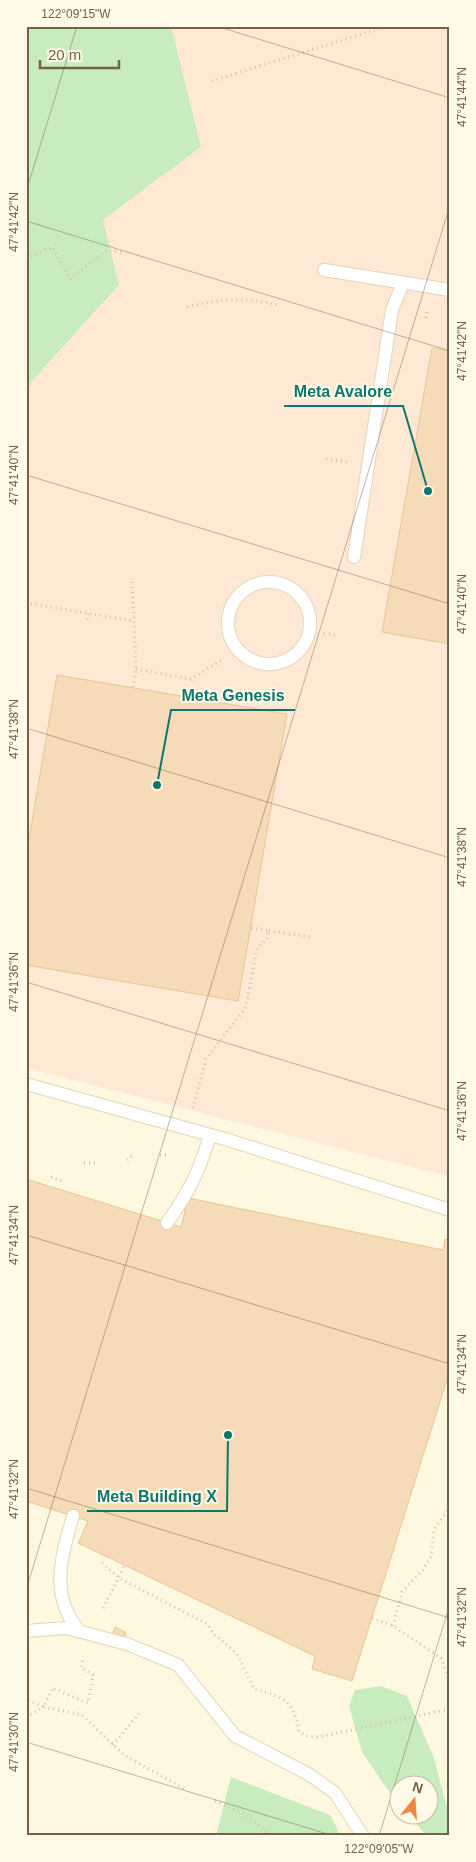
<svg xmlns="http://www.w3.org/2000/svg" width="476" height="1862" font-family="Helvetica,sans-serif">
  <rect width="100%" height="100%" fill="#fef8e1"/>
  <path fill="#ffe9d4" d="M117 26H450V1177L26 1068V397Z"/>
  <path fill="#c8ecbf" d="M26 26H171L201 147 103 220 119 285 32 381 26 394Z
    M381 1686 407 1696 434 1758 446 1804 450 1809V1836H427L408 1815 428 1814V1784H398V1805L362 1752 349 1706 355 1690Z
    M231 1777 330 1815 341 1836H216Z"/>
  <path fill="#f5dbb7" stroke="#e8c596" d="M432 348 450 351V644L382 632Z
    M57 675 287 714 238 1001 26 965V857Z
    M26 1179 181 1227 188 1198 443 1250 445 1239 450 1240V1370L352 1681 312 1669 315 1656 78 1543 88 1521 26 1501Z
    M115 1627 125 1632 126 1635 123 1637 112 1636Z"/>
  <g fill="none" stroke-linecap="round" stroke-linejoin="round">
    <g stroke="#e2d5bc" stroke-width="14">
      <path id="service" d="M324 270 450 290
        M354 557 392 310 403 283
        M228 623a41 41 0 1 1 82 0a41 41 0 1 1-82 0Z
        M26 1084 225 1139 450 1210
        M167 1223C190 1190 198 1174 210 1136
        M73 1516C61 1558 49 1596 80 1632
        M26 1631 66 1628 127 1644 178 1665 235 1736 310 1775 335 1793 363 1836"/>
    </g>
    <path stroke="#d9bf9a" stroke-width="3" stroke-dasharray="1 4" stroke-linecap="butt" d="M212 81 387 26
      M26 258 52 247 70 279 105 251 123 252
      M187 307C219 299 246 297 278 305
      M426 318 427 309
      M326 459 348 462
      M132 582 134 621
      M26 603 134 621 136 669 133 687
      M87 620 88 613
      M324 633 338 636
      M136 669 191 679 223 659
      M269 931 310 937
      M193 1108 206 1059 246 1007 257 948 267 939 269 931 251 928
      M160 1155H166
      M127 1160 134 1154
      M84 1163H95
      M26 1169 28 1170
      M51 1177 62 1181
      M102 1563 119 1578 207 1624 215 1635 237 1654 254 1689C284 1697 293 1700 299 1731L306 1736 319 1737 450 1709
      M103 1608 125 1565
      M372 1618 393 1626 441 1658 450 1682
      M393 1626 402 1592 423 1570 431 1556 434 1530 450 1507
      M26 1696 29 1701 44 1707 52 1688 88 1703 93 1675 81 1667 83 1659
      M26 1717 44 1707 82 1715 124 1755 185 1789
      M113 1745 141 1711
      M215 1801 243 1813 272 1836"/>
    <use href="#service" stroke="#fff" stroke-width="12"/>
  </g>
  <path fill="none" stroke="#766046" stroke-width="1" stroke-opacity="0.45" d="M216 26 450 98M26 192 77 26M26 221 450 351M26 475 450 604M26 728 450 858M26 982 450 1111M26 1235 450 1364M26 1488 450 1618M26 1590 450 205M26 1742 334 1836M379 1836 450 1604"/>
  <path fill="none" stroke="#0f766e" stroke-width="2" d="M428 491L403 406H284M157 785L171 710H295M228 1435L227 1511H87"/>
  <g fill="#0f766e" stroke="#fffae8" stroke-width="2">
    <circle cx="428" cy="491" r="5"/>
    <circle cx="157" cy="785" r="5"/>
    <circle cx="228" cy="1435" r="5"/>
  </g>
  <g font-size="16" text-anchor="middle" font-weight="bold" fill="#0f766e" stroke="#fffae8" stroke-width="4" stroke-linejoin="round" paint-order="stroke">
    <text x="343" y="397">Meta Avalore</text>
    <text x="233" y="701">Meta Genesis</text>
    <text x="157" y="1502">Meta Building X</text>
  </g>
  <rect width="476" height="1862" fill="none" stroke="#fffae8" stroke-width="55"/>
  <g transform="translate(414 1800) rotate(17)"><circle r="24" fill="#fffae8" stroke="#c8bca7"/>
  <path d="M0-4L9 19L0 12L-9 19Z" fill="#ef873e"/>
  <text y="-8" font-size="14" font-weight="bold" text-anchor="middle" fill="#766046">N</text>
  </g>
  <path d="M40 60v8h79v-8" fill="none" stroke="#766046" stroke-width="2.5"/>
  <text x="48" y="60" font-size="15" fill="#766046" stroke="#fffae8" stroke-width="4" paint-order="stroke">20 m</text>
  <rect x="28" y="28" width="420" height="1806" fill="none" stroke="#766046" stroke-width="2"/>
  <g font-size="12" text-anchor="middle" fill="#766046">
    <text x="76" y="18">122°09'15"W</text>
    <text transform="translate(462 97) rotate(-90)" y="4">47°41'44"N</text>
    <text transform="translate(14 222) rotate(-90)" y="4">47°41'42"N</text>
    <text transform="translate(462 351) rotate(-90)" y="4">47°41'42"N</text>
    <text transform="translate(14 475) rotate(-90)" y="4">47°41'40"N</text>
    <text transform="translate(462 604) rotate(-90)" y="4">47°41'40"N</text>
    <text transform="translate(14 729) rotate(-90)" y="4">47°41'38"N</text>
    <text transform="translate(462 857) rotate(-90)" y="4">47°41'38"N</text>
    <text transform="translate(14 982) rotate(-90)" y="4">47°41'36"N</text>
    <text transform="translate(462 1111) rotate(-90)" y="4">47°41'36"N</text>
    <text transform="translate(14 1235) rotate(-90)" y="4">47°41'34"N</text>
    <text transform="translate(462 1364) rotate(-90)" y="4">47°41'34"N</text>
    <text transform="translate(14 1489) rotate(-90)" y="4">47°41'32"N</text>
    <text transform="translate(462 1617) rotate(-90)" y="4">47°41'32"N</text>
    <text transform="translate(14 1742) rotate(-90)" y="4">47°41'30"N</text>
    <text x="379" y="1853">122°09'05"W</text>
  </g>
</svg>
